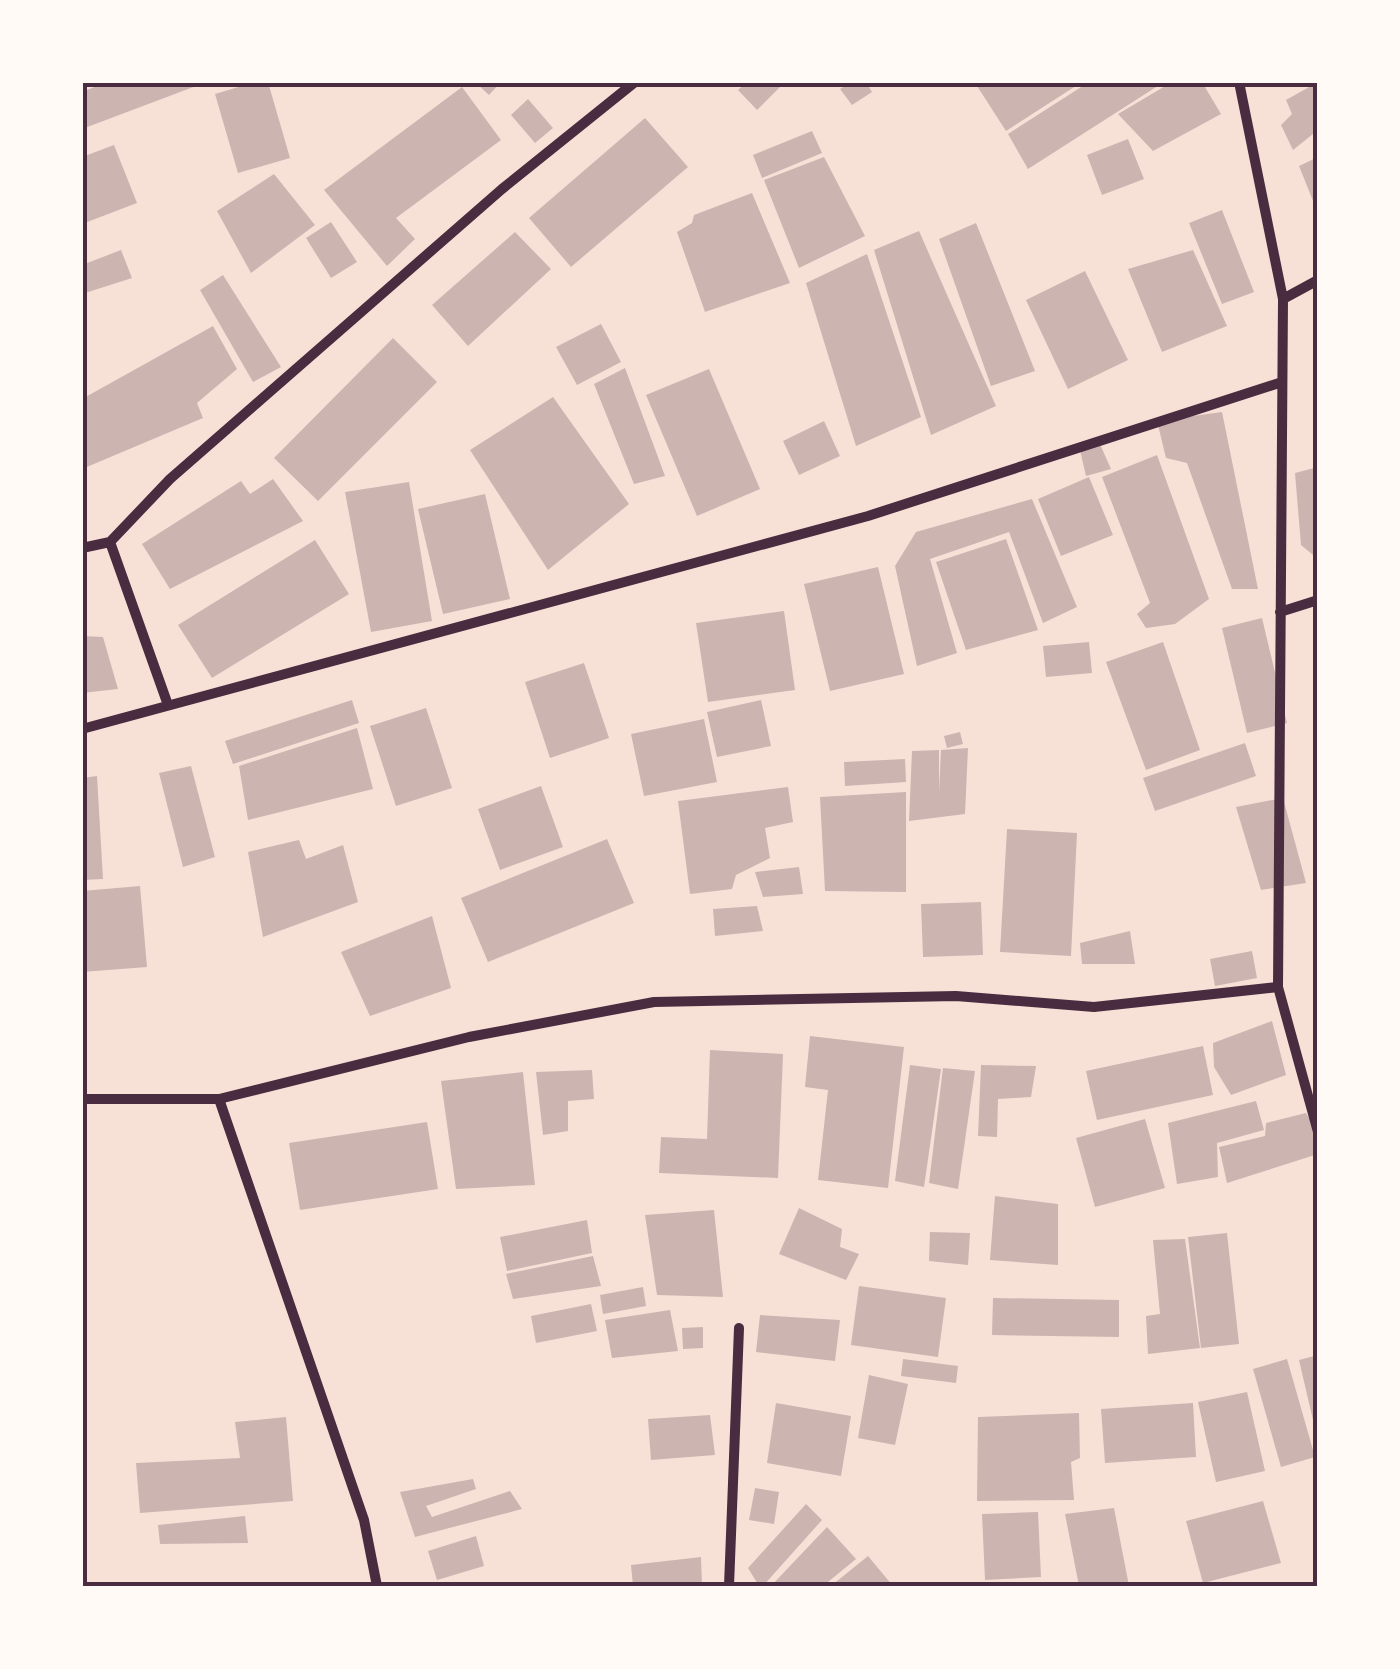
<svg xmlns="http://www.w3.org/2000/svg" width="1400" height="1669" font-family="Overpass,sans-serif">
  <rect width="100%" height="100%" fill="#f7e1d7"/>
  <path fill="#ccb4b1" d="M107 82H204V83L82 129V92Z
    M255 82H268L290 158 238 173 215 94Z
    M475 82H501L489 95Z
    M747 82H785L757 110 738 90Z
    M852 82H866L872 92 852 105 840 89Z
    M982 82H1082L1006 131 977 86Z
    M1089 82H1164L1028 169 1008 134Z
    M1172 82H1202L1221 114 1153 151 1118 114Z
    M1318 82V130L1293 150 1281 125 1292 114 1286 100Z
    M462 87 501 140 396 218 415 239 387 266 324 190Z
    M528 99 553 128 535 143 511 115Z
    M645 118 688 167 571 267 529 218Z
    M812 131 822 153 762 178 753 155Z
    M1128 139 1144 179 1102 195 1087 155Z
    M114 145 137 203 82 224V157Z
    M824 157 865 236 799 268 764 180Z
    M1318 157V211H1317L1299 166Z
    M274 174 315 225 251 273 217 211Z
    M752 193 790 283 705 312 677 232 692 223 694 215Z
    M1222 210 1254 292 1222 304 1189 223Z
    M331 222 357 262 331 278 306 238Z
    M976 223 1035 371 991 386 939 239Z
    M919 231 996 406 931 435 874 250Z
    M515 232 551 269 468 346 432 305Z
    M121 250 132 278 82 294V265Z
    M1193 250 1227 326 1162 352 1128 269Z
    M867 254 921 417 856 446 806 283Z
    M1085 271 1128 360 1068 389 1026 300Z
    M223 275 281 367 253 382 200 290Z
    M601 324 621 362 577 385 556 347Z
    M213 326 237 369 197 403 203 418 82 469V399Z
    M393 338 437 382 318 501 274 458Z
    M625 368 665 476 634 484 594 384Z
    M709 369 760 489 697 516 646 395Z
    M553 397 629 504 548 570 470 450Z
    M1222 412 1258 589H1232L1187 463 1166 458 1157 421Z
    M824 421 840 456 799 475 783 441Z
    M1099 442 1111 469 1086 476 1079 446Z
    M1157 455 1209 599 1175 624 1146 628 1137 614 1150 603 1102 477Z
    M1318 467V559L1301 545 1295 473Z
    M1089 477 1113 535 1061 556 1038 499Z
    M273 479 303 521 170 589 142 544 241 481 250 494Z
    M409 482 432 621 371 632 345 492Z
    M485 494 510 599 443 614 418 509Z
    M1032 499 1077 607 1043 623 1009 532 930 559 957 653 917 666 895 566 916 532Z
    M1006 539 1038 630 966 650 936 562Z
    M315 540 349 594 212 678 178 625Z
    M878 567 904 674 830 691 804 584Z
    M784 611 795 690 708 702 696 623Z
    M1262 618 1287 723 1247 733 1222 628Z
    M82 636 103 637 118 689 82 693Z
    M1089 642 1092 673 1046 677 1043 646Z
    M1163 642 1200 750 1146 770 1106 662Z
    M584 663 609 738 550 758 525 682Z
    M352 700 359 723 233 764 225 741Z
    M761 700 771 746 717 757 707 712Z
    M426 708 452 788 396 806 370 726Z
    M704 719 717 782 644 796 631 734Z
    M357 728 373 789 248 820 239 766Z
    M960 732 963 744 947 748 944 736Z
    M1245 743 1256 776 1155 811 1143 778Z
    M968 748 965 814 909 821 912 751 939 750V793L941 750Z
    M905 759 906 782 845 786 844 762Z
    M191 766 215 857 183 867 159 773Z
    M97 776 103 879 82 880V778Z
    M541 786 563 847 500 870 478 809Z
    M788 787 793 822 765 828 770 858 736 875 732 889 690 894 678 801Z
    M906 792V892L825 891 820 797Z
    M1283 798 1306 883 1261 890 1236 807Z
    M1007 829 1077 833 1071 956 1000 952Z
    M607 839 634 903 488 962 461 898Z
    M299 840 306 859 343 845 358 902 263 937 248 852Z
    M799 867 803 894 763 897 755 872Z
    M140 886 147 967 82 972V891Z
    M981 902 983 955 923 957 921 904Z
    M757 906 763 931 715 936 713 909Z
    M432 916 451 988 370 1016 341 952Z
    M1130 931 1135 964H1082L1080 943Z
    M1252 951 1257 978 1215 986 1210 959Z
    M1272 1021 1286 1075 1231 1095 1214 1067 1213 1043Z
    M810 1036 904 1047 888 1188 818 1180 828 1090 805 1087Z
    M1203 1046 1213 1095 1097 1120 1086 1071Z
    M710 1050 783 1054 778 1178 659 1173 661 1137 707 1139Z
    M910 1065 941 1069 924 1187 895 1181Z
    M981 1065 1036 1066 1031 1097 998 1099 997 1137 978 1136Z
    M943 1068 975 1071 958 1189 929 1183Z
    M592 1070 594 1099 568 1101V1131L543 1135 536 1072Z
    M523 1072 535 1185 456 1189 441 1081Z
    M1256 1101 1264 1130 1217 1143 1218 1177 1177 1184 1168 1123Z
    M1306 1113 1318 1133V1154L1227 1183 1219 1147 1265 1136 1266 1123Z
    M1145 1119 1165 1188 1095 1207 1076 1138Z
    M427 1122 438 1189 300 1210 289 1143Z
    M995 1196 1058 1204V1265L990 1260Z
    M799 1208 842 1229 840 1247 859 1254 846 1280 779 1254Z
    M714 1210 723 1297 657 1295 645 1215Z
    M587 1220 592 1253 507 1271 500 1237Z
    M930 1232 970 1233 968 1265 929 1261Z
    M1227 1233 1239 1344 1201 1348 1188 1237Z
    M1185 1239 1200 1348 1148 1354 1146 1316 1160 1314 1153 1240Z
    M593 1256 601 1286 513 1299 506 1274Z
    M859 1286 946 1298 938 1357 851 1345Z
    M643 1287 646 1306 603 1314 600 1295Z
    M993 1298 1119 1300V1337L992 1335Z
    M591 1304 597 1331 536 1343 531 1316Z
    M670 1310 678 1351 612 1358 605 1320Z
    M760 1315 840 1320 835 1361 756 1352Z
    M703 1327V1348L683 1349 682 1328Z
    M1318 1355V1433H1316L1299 1360Z
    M903 1359 958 1366 956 1383 901 1376Z
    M1287 1359 1315 1457 1281 1467 1253 1369Z
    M869 1375 908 1384 895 1445 858 1438Z
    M1247 1392 1265 1471 1216 1482 1198 1402Z
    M776 1403 851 1416 841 1476 767 1463Z
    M1193 1403 1196 1457 1105 1463 1101 1409Z
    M1079 1413 1080 1458 1071 1462 1074 1500 977 1501 978 1417Z
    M710 1415 715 1455 651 1460 648 1419Z
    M286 1417 293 1501 140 1513 136 1463 240 1458 235 1422Z
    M473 1479 476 1489 426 1506 432 1517 510 1491 522 1509 415 1537 400 1492Z
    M755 1488 779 1492 774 1524 749 1520Z
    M1263 1501 1281 1563 1203 1583 1186 1521Z
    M806 1504 822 1520 763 1586H759L748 1568Z
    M1114 1508 1129 1586H1079L1065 1514Z
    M1038 1512 1041 1577 985 1580 982 1514Z
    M245 1516 248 1543 160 1544 158 1525Z
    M827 1527 856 1559 823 1586H771Z
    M476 1536 484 1566 437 1580 428 1551Z
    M868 1556 893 1586H831Z
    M701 1557 702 1586H633L631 1565Z"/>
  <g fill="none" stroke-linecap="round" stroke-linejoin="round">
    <path stroke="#4a2c40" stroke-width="10" d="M1239 82 1283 299 1278 987 1318 1132
      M1283 299 1318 280
      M110 542 168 705
      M82 548 110 542 170 479 502 189 635 82
      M1280 612 1318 600
      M82 729 868 516 1282 382
      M82 1099H219L469 1037 654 1002 956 996 1094 1007 1278 987
      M219 1099 364 1520 377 1586
      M729 1586 739 1328"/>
  </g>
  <rect width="1400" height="1669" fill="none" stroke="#fffaf5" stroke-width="170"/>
  <rect x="85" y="85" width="1230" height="1499" fill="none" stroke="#4a2c40" stroke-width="4"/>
</svg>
